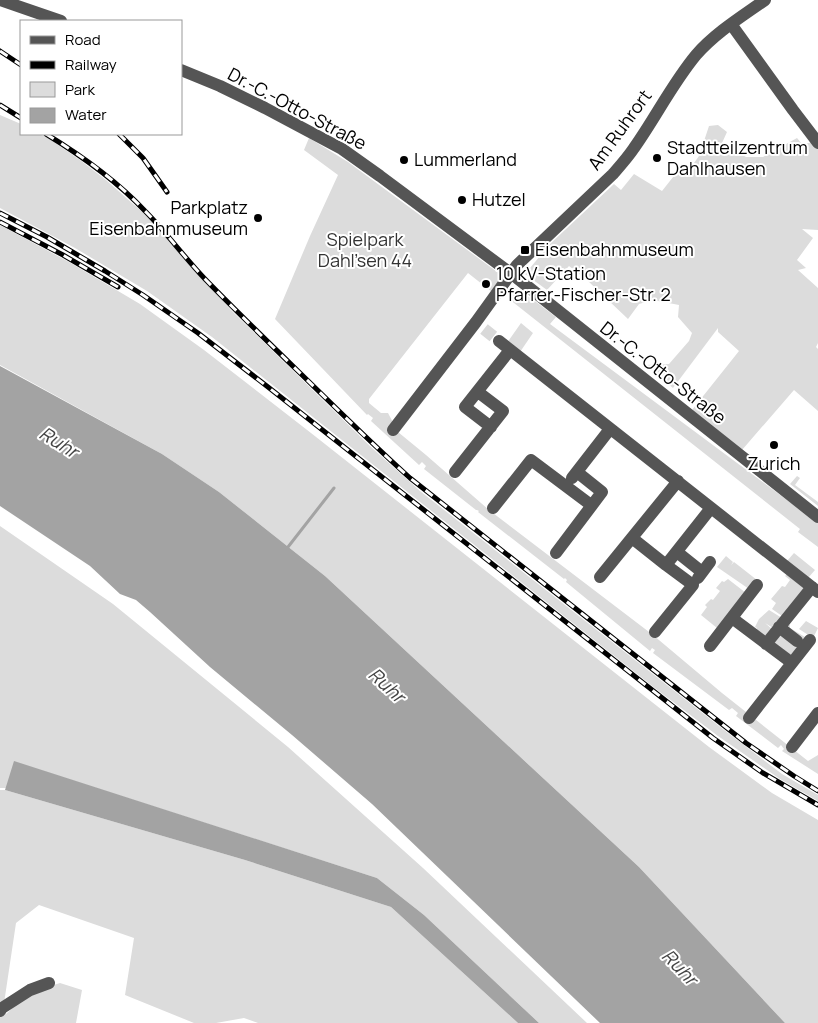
<svg xmlns="http://www.w3.org/2000/svg" width="818" height="1023" font-family="Manrope,sans-serif">
  <rect width="100%" height="100%" fill="#fff"/>
  <path fill="#dcdcdc" d="M0 115 21 124V134H39L48 138 80 160 106 180 150 219 190 266 233 312 371 447 420 491 728 733 782 774 818 795V801L780 779 718 736 656 689 212 337 147 291 75 248 0 208Z
    M718 125 727 132 722 143 746 157H763L797 138 802 144 814 142 818 147V230L802 229 813 238 797 260 806 268 798 270 818 288V343L816 347 818 349V411L794 390 742 450 692 410 739 351 718 332V328L673 388 645 365 669 364 689 341 692 333 678 317 679 305 653 300 639 304 628 319 588 281 569 266 547 290 525 274 550 244 614 184 621 190 634 174 662 191 681 167 689 170 699 156 709 126Z
    M309 138 348 162 504 277 492 292 468 273 369 399V403L381 413H388L398 432 426 455 489 510 653 635 722 693 808 761 818 755V774L782 751 784 749 781 745 778 748 736 716 738 713 732 708 729 710 653 653 655 650 652 648 650 651 566 582 567 580 565 578 564 579 478 512 479 511 477 510H476L424 469 426 466 422 462 419 465 371 421 373 418 368 414 367 415 275 319 310 236 338 175 304 150Z
    M0 225 69 262 140 304 204 350 311 433 709 747 772 793 818 820V1023H785L639 867 325 576 219 492 162 454 0 365Z
    M512 291C527 292 543 308 556 317L550 324 818 523V547L798 532 800 529 509 299 511 295 509 292Z
    M521 323 533 333 520 352 507 343Z
    M797 476 800 478 795 485 818 502V506L790 484Z
    M0 526 113 604 288 747 423 868 587 1023H539L424 915 377 878 15 762 9 788H0Z
    M794 553 815 570 808 578 787 561Z
    M726 556 733 562 731 565 734 562 757 580 749 589 717 567Z
    M788 573 806 586 782 616 772 609 776 603 771 599 782 586 785 587 790 580 785 576Z
    M728 579 746 593 717 628 701 615 707 607 705 605 711 599 713 600 720 591 716 588 722 581 724 582Z
    M769 610 782 618 773 628 765 623 772 629 767 636 755 632 757 628 755 627 759 619Z
    M806 621 818 628 813 638 799 629Z
    M782 622 790 625V628L810 640 792 656 766 638Z
    M0 790H5L245 860 391 907 518 1023H258L244 1018 216 1023H194L125 995 134 938 39 905 16 923 3 1010 6 1014 29 993 60 983 82 990 76 1023H0Z"/>
  <path fill="#a3a3a3" d="M0 366 162 454 219 492 325 576 639 867 785 1023H600L372 804 292 735 210 667 150 612 136 600 120 594 90 566 0 506Z
    M14 761 377 878 424 915 539 1023H518L391 907 245 860 5 790Z"/>
  <g fill="none" stroke-linecap="round" stroke-linejoin="round">
    <path stroke="#a3a3a3" stroke-width="3" d="M285 550 288 547 334 488"/>
    <path stroke="#d9d9d9" stroke-width="12" stroke-dasharray="12 6" stroke-linecap="butt" d="M484 329 499 341"/>
    <path stroke="#555" stroke-width="12" d="M0 0 61 21
      M731 24 793 110 818 143
      M181 70 220 86 265 108 342 149 380 176 517 278 818 517
      M499 341 818 592
      M491 427 465 407 510 350
      M393 430 476 322 517 265 613 174C620 166 628 157 634 148 656 117 672 84 696 55 715 33 741 17 765 0
      M455 472 503 411 478 392
      M572 478 610 429
      M493 508 531 460 591 505
      M632 538 666 565
      M677 552 702 572
      M556 553 602 492 577 472
      M600 577 678 481
      M698 578 710 562
      M732 618 792 663
      M779 627 797 641
      M655 632 693 585 666 565 711 508
      M766 644 812 587
      M710 646 757 585
      M749 718 810 640
      M792 747 818 713
      M0 1011 2 1008 30 990 49 983"/>
    <g stroke="#000" stroke-width="5">
      <path id="rail" d="M0 51 21 65
        M0 105 21 118
        M46 134C82 156 116 180 145 211 166 232 184 257 205 279 236 311 268 342 300 373 336 408 372 444 410 478L746 743 794 776 818 791
        M119 134 143 158 167 192
        M0 213 47 237 105 271 143 295 198 333 268 387 713 738 763 773 818 805
        M0 222 63 255 118 287"/>
    </g>
    <use href="#rail" stroke="#fff" stroke-width="3" stroke-dasharray="9" stroke-linecap="butt"/>
  </g>
  <g fill="#000" stroke="#fff" stroke-width="2">
    <circle cx="657" cy="158" r="5"/>
    <circle cx="404" cy="160" r="5"/>
    <circle cx="462" cy="200" r="5"/>
    <circle cx="258" cy="218" r="5"/>
    <rect x="520" y="245" width="10" height="10" rx="2.5"/>
    <circle cx="486" cy="284" r="5"/>
    <circle cx="774" cy="445" r="5"/>
  </g>
  <g text-anchor="middle" stroke-width="4" stroke-linejoin="round" paint-order="stroke">
    <g font-size="18" fill="#000" stroke="#fff">
      <text transform="translate(297 109) rotate(28)" y="6">Dr.-C.-Otto-Straße</text>
      <text transform="translate(620 130) rotate(-54)" y="6">Am Ruhrort</text>
      <text transform="translate(663 373) rotate(38)" y="6">Dr.-C.-Otto-Straße</text>
    </g>
    <g font-size="18" fill="#000" stroke="#fff" text-anchor="start">
      <text x="667" y="154">Stadtteilzentrum<tspan x="667" dy="21">Dahlhausen</tspan></text>
      <text x="414" y="166">Lummerland</text>
      <text x="472" y="206">Hutzel</text>
      <text x="248" y="214" text-anchor="end">Parkplatz<tspan x="248" dy="21">Eisenbahnmuseum</tspan></text>
      <text x="535" y="256">Eisenbahnmuseum</text>
      <text x="496" y="280">10 kV-Station<tspan x="496" dy="21">Pfarrer-Fischer-Str. 2</tspan></text>
      <text x="774" y="470" text-anchor="middle">Zurich</text>
    </g>
    <g font-size="18" fill="#333" stroke="#fff">
      <text x="365" y="246">Spielpark<tspan x="365" dy="21">Dahl’sen 44</tspan></text>
    </g>
    <g font-size="19" font-style="italic" fill="#444" stroke="#fff">
      <text transform="translate(59 442) rotate(32)" y="7">Ruhr</text>
      <text transform="translate(387 685) rotate(42)" y="7">Ruhr</text>
      <text transform="translate(680 967) rotate(46)" y="7">Ruhr</text>
    </g>
  </g>
  <rect x="20" y="20" width="162" height="115" fill="#ffffff" stroke="#999999"/>
  <rect x="30" y="36" width="25" height="8" fill="#555555" stroke="#999999"/>
  <text x="65" y="45" font-size="15" fill="#000000">Road</text>
  <rect x="30" y="61" width="25" height="8" fill="#000000" stroke="#999999"/>
  <text x="65" y="70" font-size="15" fill="#000000">Railway</text>
  <rect x="30" y="82" width="25" height="15" fill="#dcdcdc" stroke="#999999"/>
  <text x="65" y="95" font-size="15" fill="#000000">Park</text>
  <rect x="30" y="108" width="25" height="15" fill="#a3a3a3" stroke="#999999"/>
  <text x="65" y="120" font-size="15" fill="#000000">Water</text>
</svg>
